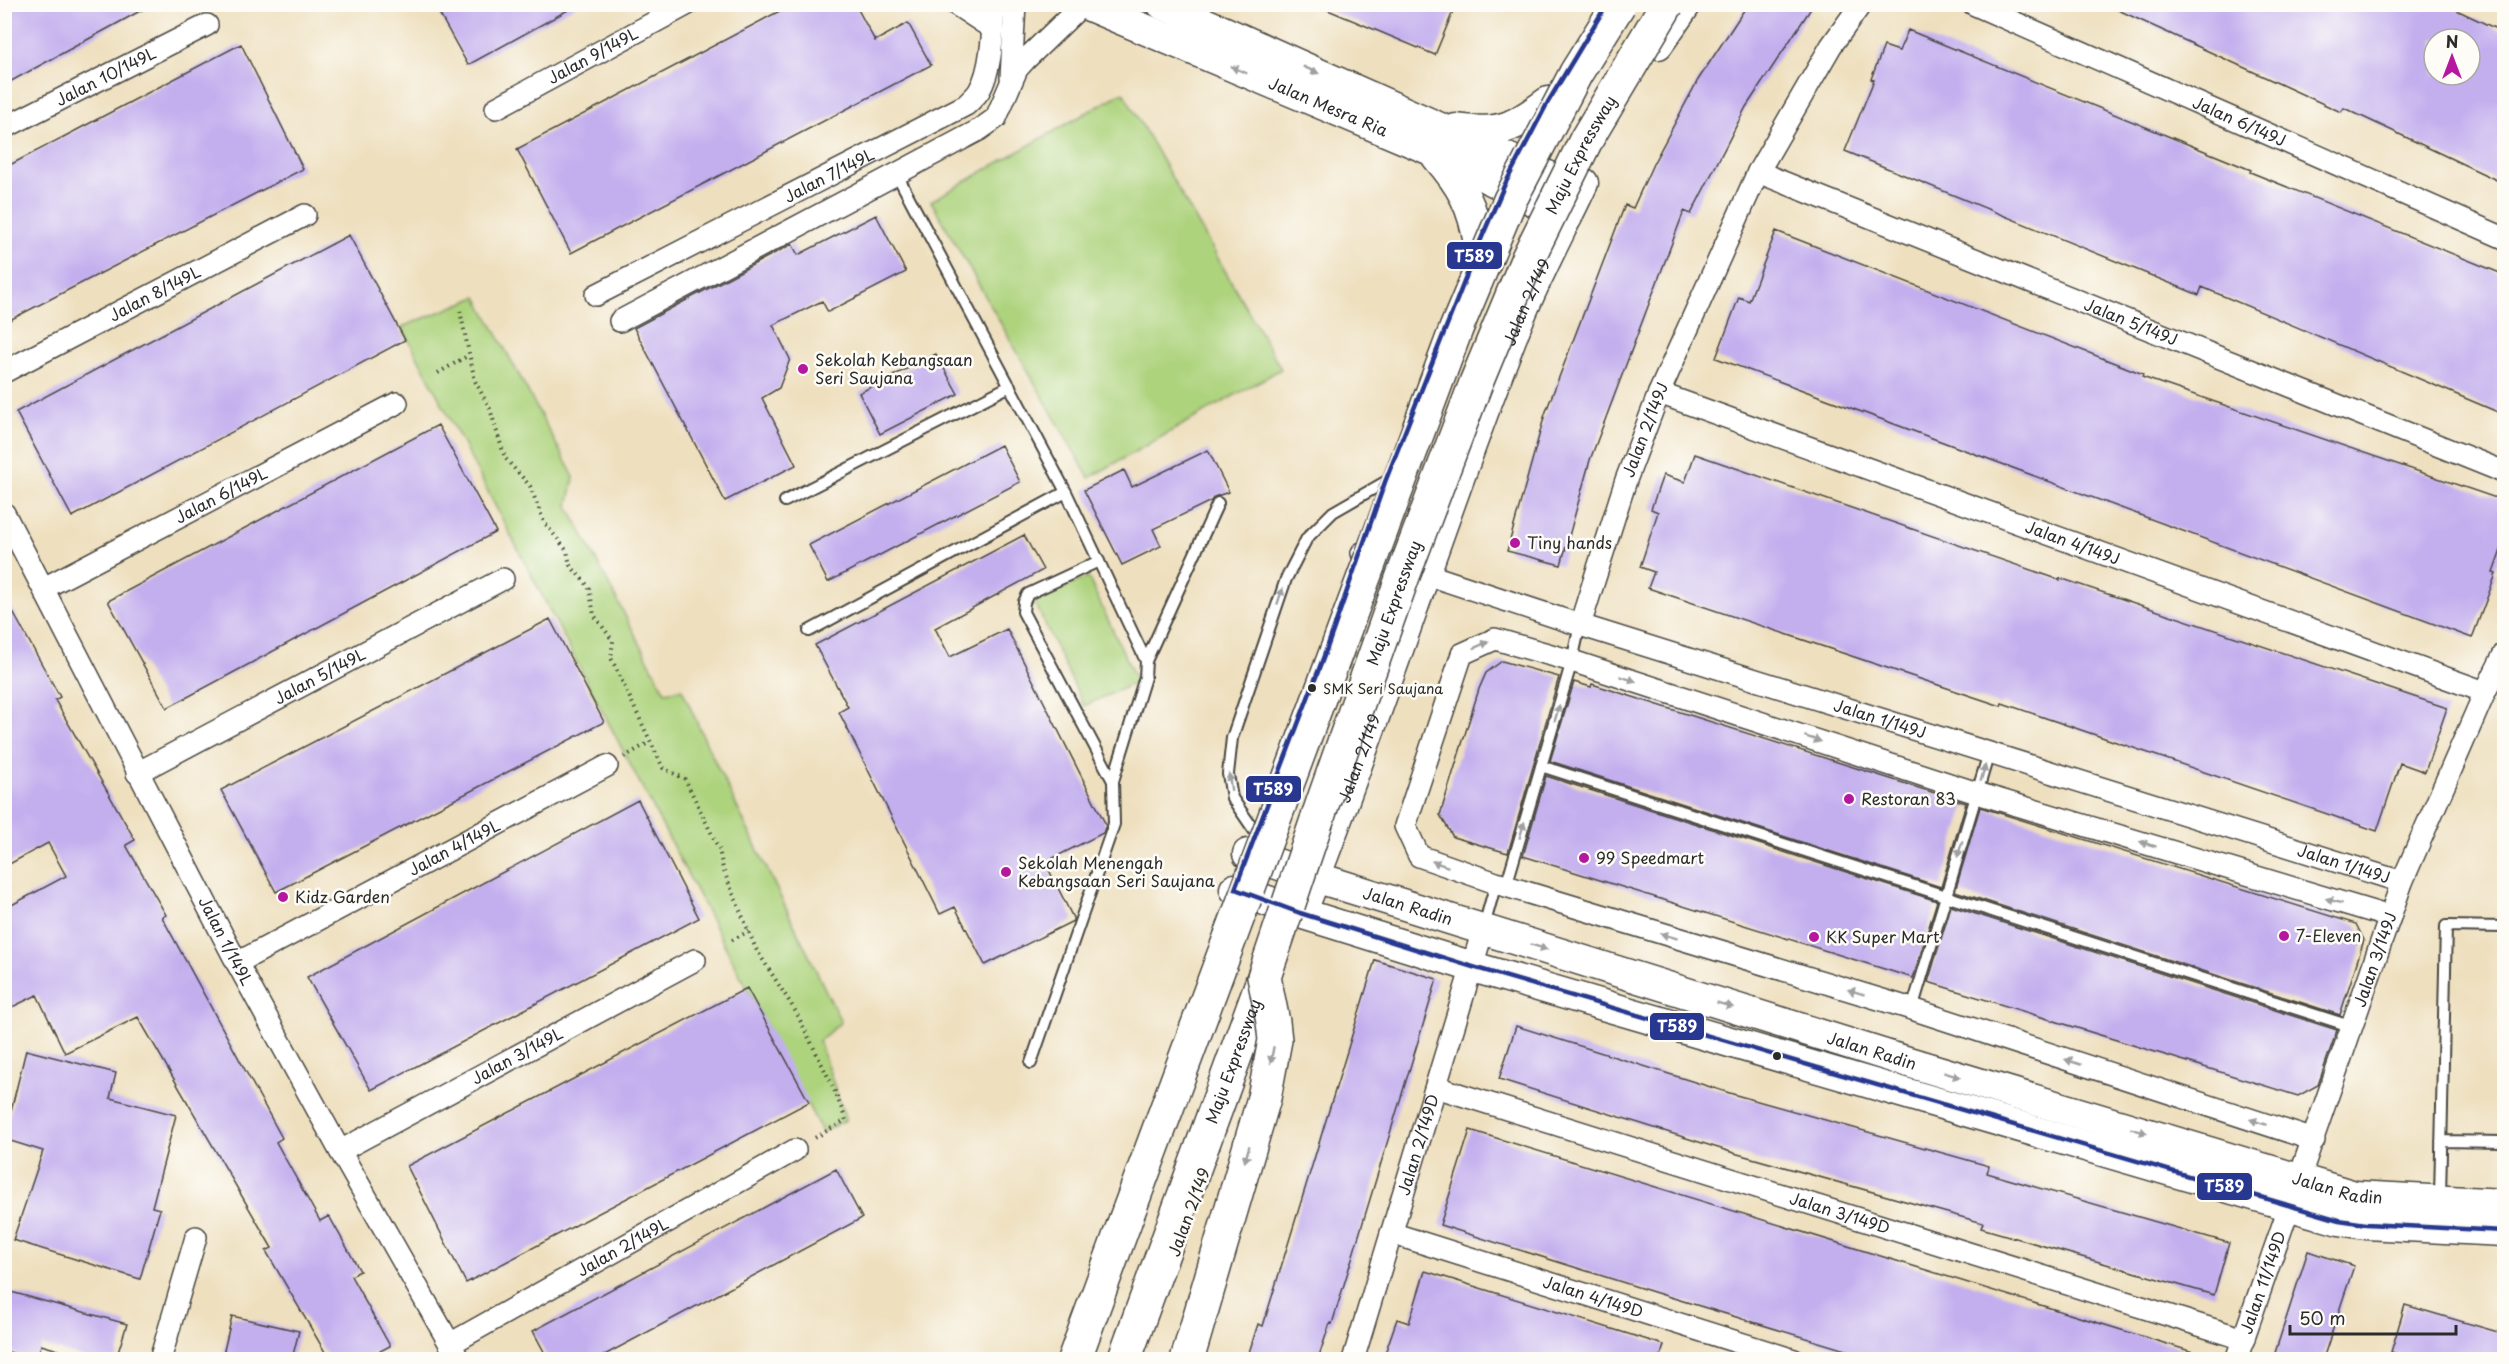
<svg xmlns="http://www.w3.org/2000/svg" width="2509" height="1364" font-family="'Playpen Sans',sans-serif">
  <rect width="100%" height="100%" fill="#fdfcf7"/>
  <filter id="ink" filterUnits="userSpaceOnUse"><feTurbulence type="fractalNoise" baseFrequency=".0167" numOctaves="2"/><feDisplacementMap in="SourceGraphic" scale="12" xChannelSelector="R" yChannelSelector="G"/><feConvolveMatrix kernelMatrix="1 2 1 2 8 2 1 2 1" color-interpolation-filters="sRGB"/></filter>
  <filter id="wash" filterUnits="userSpaceOnUse"><feTurbulence type="fractalNoise" baseFrequency=".008" numOctaves="4" result="noise"/><feDisplacementMap in="SourceGraphic" scale="24" xChannelSelector="R" yChannelSelector="G"/><feGaussianBlur stdDeviation="1.35" result="paint"/><feColorMatrix in="noise" values="0 0 0 0 0 0 0 0 0 0 0 0 0 0 0 0 0 1.4 0 .05"/><feComposite in="paint" operator="in"/></filter>
  <g filter="url(#wash)">
    <rect width="100%" height="100%" fill="#eedfbe"/>
    <path fill="#add37d" stroke="#6c7f54" stroke-width="1.5" d="M1123 92 1281 369 1089 478 931 201Z
      M477 297 574 477 568 506 665 692 682 689 708 747 841 1022 819 1041 846 1120 822 1132 402 327Z
      M1088 577 1137 682 1084 706 1034 601Z"/>
    <g id="blocks">
      <path fill="#c3afee" fill-rule="evenodd" d="M13 4H153L4 85V9Z
        M434 4H579L468 65Z
        M793 4H855L875 41 908 23 931 65 571 253 517 149Z
        M1456 4 1435 55 1316 5V4Z
        M1748 4H1814L1746 107 1691 214 1684 211 1590 460 1561 565 1507 551 1545 414 1625 205 1633 208 1653 164 1698 80Z
        M2105 4H2444L2505 33V184L2344 108 2341 112ZM2434 39H2470V75H2434Z
        M1908 30 2251 170 2250 172 2505 275V415L2202 287 2199 295 1845 151 1874 80 1871 79 1884 46 1899 51Z
        M241 44 303 169 4 323V168Z
        M876 215 906 272 828 312 822 301 773 325 790 359 779 388 762 398 796 465 725 501 634 328 792 244 798 255Z
        M1776 231 2143 374 2142 377 2505 501V539L2493 573 2496 574 2472 638 1716 358 1739 297 1749 301Z
        M349 235 405 340 72 517 16 412Z
        M936 354 958 394 880 434 859 393Z
        M438 425 496 532 167 708 108 601Z
        M1001 445 1020 482 828 582 809 545Z
        M1208 450 1229 492 1214 497 1211 501 1153 529 1161 546 1122 565 1084 490 1124 470 1132 487Z
        M1695 454 2060 580V578L2447 708 2425 772 2400 763 2377 831 2002 703 2001 706 1648 588 1654 572 1640 567 1658 512 1651 509 1663 475 1685 482Z
        M1024 535 1043 570 935 628 950 657 1007 629 1106 825 1103 833 1045 862 1073 918V921L985 965 955 907 940 914 839 712 848 707 815 645Z
        M4 596 60 697 55 700 135 840 126 845 166 915 162 917 282 1138 276 1142 320 1221 329 1216 360 1271 351 1276 390 1346 365 1359H329L266 1251 272 1248 138 1017 65 1053 37 995 4 1011V909L66 876 48 843 4 867Z
        M550 619 604 722 276 892 221 790Z
        M1502 661 1559 677 1508 853 1453 837 1440 815 1479 689 1486 673Z
        M1574 682 1591 687 1592 684 1966 803 1941 887 1550 761Z
        M1546 776 1937 901 1913 978 1523 856Z
        M638 800 699 918 371 1090 307 977Z
        M1980 807 2356 924 2364 940 2340 1015 1955 891Z
        M1951 906 2337 1030 2318 1085 2298 1096 1928 982Z
        M1375 960 1437 979 1332 1324 1330 1323 1318 1359H1247L1258 1324 1263 1326Z
        M747 988 809 1102 466 1283 407 1166Z
        M1516 1026 1736 1095 1989 1166 1987 1173 2229 1243 2214 1295 1981 1228 1983 1223 1734 1153 1499 1079Z
        M26 1050 116 1073 110 1098 176 1115 152 1207 160 1209 140 1279 13 1240 43 1151 4 1139Z
        M1470 1130 2203 1355V1359H1875L1660 1294 1440 1225Z
        M836 1169 862 1218 597 1359H548L533 1331Z
        M2308 1251 2354 1266 2323 1359H2273Z
        M1425 1271 1664 1345 1660 1359H1383L1397 1319 1409 1323Z
        M4 1290 127 1324 116 1359H89L41 1345 37 1359 4 1351Z
        M2405 1305 2505 1334V1359H2415L2391 1352Z
        M232 1316 299 1331 292 1359H222Z"/>
    </g>
  </g>
  <g filter="url(#ink)">
    <use href="#blocks" fill-opacity="0" stroke="#484641" stroke-width="1.5"/>
    <g fill="none" stroke-linecap="round" stroke-linejoin="round">
      <g stroke="#484641" stroke-width="14">
        <path id="lane" d="M896 173 1066 492 1146 661 1145 677 1113 781 1114 824 1031 1063
          M785 501 1010 386
          M1099 561 1028 594 1024 602 1023 612 1113 781
          M809 631 1066 492
          M1146 661 1218 503
          M1541 766 2353 1027
          M1256 833 1232 798 1228 774 1232 738 1286 579 1307 538 1333 512 1385 482
          M1506 886 1572 661 1580 625
          M1484 926 1496 883
          M1912 1009 1989 753
          M2441 1141 2504 1142
          M2440 1197 2446 926 2504 927"/>
      </g>
      <g stroke="#484641" stroke-width="24">
        <g id="street">
          <path d="M955 4 993 29"/>
          <path id="s1" d="M1973 4 2504 238"/>
          <path d="M1011 78 1015 4"/>
          <path id="s2" d="M496 108 688 4"/>
          <path id="s3" d="M4 128 207 25"/>
          <path id="s4" d="M1758 172 2504 472"/>
          <path id="s5" d="M596 295 966 105C970 101 976 96 979 91 992 70 993 29 994 4"/>
          <path d="M620 321 979 130 996 118 1017 69 1026 59 1083 4"/>
          <path id="s6" d="M4 372 305 215"/>
          <path id="s7" d="M1659 393 2485 692"/>
          <path id="s8" d="M4 513 237 963 340 1151 459 1360"/>
          <path id="s9" d="M1362 553 1580 625 2402 882"/>
          <path id="s10" d="M44 588 397 403"/>
          <path id="s11" d="M1580 625 1626 480 1659 393 1758 172 1831 46 1861 4"/>
          <path id="s12" d="M137 773 503 579"/>
          <path id="s13" d="M237 963 607 766"/>
          <path id="s14" d="M1436 1087 2244 1339"/>
          <path d="M2314 1140 1912 1009 1496 883 1419 856 1405 826 1462 654 1495 639 1572 661 1977 793 2390 917"/>
          <path id="s15" d="M340 1151 695 960"/>
          <path id="s16" d="M1391 1233 1794 1360"/>
          <path id="s17" d="M450 1344 795 1150"/>
          <path d="M160 1360 196 1237"/>
          <path id="s18" d="M1353 1360 1483 930"/>
          <path id="s19" d="M2236 1360 2402 882 2485 692 2504 654"/>
        </g>
      </g>
      <g stroke="#484641" stroke-width="33">
        <g id="secondary">
          <path id="s20" d="M1085 4 1431 150 1567 217"/>
          <path d="M1162 4 1579 190"/>
          <path d="M1658 44 1686 4"/>
          <path d="M1456 129C1500 135 1513 128 1548 102"/>
          <path d="M1437 157C1462 186 1473 206 1479 244"/>
          <path id="s21" d="M1248 854 1315 877 1895 1058 2355 1196 2504 1204"/>
          <path d="M1235 889 1300 913 1473 967 2339 1220 2366 1224 2504 1231"/>
          <path id="s22" d="M1303 908C1379 715 1441 516 1517 323 1536 276 1561 230 1583 183"/>
        </g>
      </g>
      <g stroke="#484641" stroke-width="36">
        <g id="highway">
          <path d="M1074 1360 1125 1221"/>
          <path id="s23" d="M1124 1360 1264 977"/>
          <path d="M1187 1360 1264 1098"/>
        </g>
      </g>
      <path stroke="#484641" stroke-width="4" stroke-dasharray="1.5 4.5" stroke-linecap="butt" d="M460 311 475 381 490 409 505 458 530 486 544 522 567 551 570 565 589 587 594 615 613 641 611 658 663 768 685 779 719 849 723 869 756 949 796 1012 834 1089 846 1120 811 1140
        M438 373 469 355
        M624 757 650 742
        M732 940 749 931"/>
      <use href="#lane" stroke="#fff" stroke-width="10"/>
      <use href="#street" stroke="#fff" stroke-width="21"/>
      <use href="#secondary" stroke="#fff" stroke-width="30"/>
      <use href="#highway" stroke="#fff" stroke-width="33"/>
      <g stroke="#484641" stroke-width="36" stroke-linecap="butt">
        <g id="highway-bridge">
          <path id="s24" d="M1264 1098 1275 1040 1273 1022 1264 977 1323 802 1403 576 1476 383 1527 260 1586 140 1667 4"/>
          <path d="M1125 1221 1456 329 1510 200 1576 73 1619 4"/>
        </g>
      </g>
      <use href="#highway-bridge" stroke="#fff" stroke-width="33"/>
      <g stroke="#fdfcf7" stroke-width="9">
        <path id="bus-1" d="M1607 4 1548 102 1504 186 1479 244 1385 482 1327 648 1235 889 1300 913 1473 967 2339 1220 2366 1224 2504 1231"/>
      </g>
      <use href="#bus-1" stroke="#283890" stroke-width="4.5"/>
    </g>
    <defs><path id="oneway-solid" d="M-6-.8H1V-3.2L6.5 0L1 3.2V.8H-6Z" transform="scale(1.5)"/></defs>
    <g fill="#a0a0a0">
      <use href="#oneway-solid" transform="translate(1239 70) rotate(-157)"/>
      <use href="#oneway-solid" transform="translate(1311 70) rotate(24)"/>
      <use href="#oneway-solid" transform="translate(1280 596) rotate(-72)"/>
      <use href="#oneway-solid" transform="translate(1481 645) rotate(-24)"/>
      <use href="#oneway-solid" transform="translate(1628 679) rotate(18)"/>
      <use href="#oneway-solid" transform="translate(1557 713) rotate(-74)"/>
      <use href="#oneway-solid" transform="translate(1813 739) rotate(18)"/>
      <use href="#oneway-solid" transform="translate(1983 773) rotate(-74)"/>
      <use href="#oneway-solid" transform="translate(1230 782) rotate(-98)"/>
      <use href="#oneway-solid" transform="translate(1522 830) rotate(-73)"/>
      <use href="#oneway-solid" transform="translate(2148 844) rotate(-163)"/>
      <use href="#oneway-solid" transform="translate(1960 849) rotate(108)"/>
      <use href="#oneway-solid" transform="translate(1440 864) rotate(-161)"/>
      <use href="#oneway-solid" transform="translate(2334 901) rotate(-163)"/>
      <use href="#oneway-solid" transform="translate(1669 936) rotate(-163)"/>
      <use href="#oneway-solid" transform="translate(1539 947) rotate(17)"/>
      <use href="#oneway-solid" transform="translate(1856 992) rotate(-163)"/>
      <use href="#oneway-solid" transform="translate(1725 1005) rotate(17)"/>
      <use href="#oneway-solid" transform="translate(1272 1055) rotate(101)"/>
      <use href="#oneway-solid" transform="translate(2073 1062) rotate(-162)"/>
      <use href="#oneway-solid" transform="translate(1952 1075) rotate(17)"/>
      <use href="#oneway-solid" transform="translate(2258 1122) rotate(-162)"/>
      <use href="#oneway-solid" transform="translate(2139 1131) rotate(17)"/>
      <use href="#oneway-solid" transform="translate(1247 1154) rotate(106)"/>
    </g>
  </g>
  <g fill="#b5179e" stroke="#fdfcf7" stroke-width="2">
    <circle cx="803" cy="369" r="6"/>
    <circle cx="1515" cy="543" r="6"/>
    <circle cx="1849" cy="799" r="6"/>
    <circle cx="1584" cy="858" r="6"/>
    <circle cx="1006" cy="872" r="6"/>
    <circle cx="283" cy="897" r="6"/>
    <circle cx="2284" cy="936" r="6"/>
    <circle cx="1814" cy="937" r="6"/>
  </g>
  <g fill="#2b2b2b" stroke="#fdfcf7" stroke-width="2">
    <circle cx="1312" cy="688" r="5"/>
    <circle cx="1777" cy="1056" r="5"/>
  </g>
  <g text-anchor="middle" stroke-width="5" stroke-linejoin="round" paint-order="stroke">
    <g font-size="14" fill="#2b2b2b" stroke="#fdfcf7" text-anchor="start">
      <text x="1323" y="694">SMK Seri Saujana</text>
    </g>
    <g font-size="16" fill="#2b2b2b" stroke="#fdfcf7">
      <text dy="6" stroke="none"><textPath href="#s2" startOffset="110">Jalan 9/149L</textPath></text>
      <text dy="6" stroke="none"><textPath href="#s3" startOffset="114">Jalan 10/149L</textPath></text>
      <text dy="6" stroke="none"><textPath href="#s20" startOffset="264">Jalan Mesra Ria</textPath></text>
      <text dy="6" stroke="none"><textPath href="#s1" startOffset="291">Jalan 6/149J</textPath></text>
      <text dy="6" stroke="none"><textPath href="#s24" startOffset="1005">Maju Expressway</textPath></text>
      <text dy="6" stroke="none"><textPath href="#s5" startOffset="262">Jalan 7/149L</textPath></text>
      <text dy="6" stroke="none"><textPath href="#s6" startOffset="170">Jalan 8/149L</textPath></text>
      <text dy="6" stroke="none"><textPath href="#s22" startOffset="646">Jalan 2/149</textPath></text>
      <text dy="6" stroke="none"><textPath href="#s4" startOffset="402">Jalan 5/149J</textPath></text>
      <text dy="6" stroke="none"><textPath href="#s11" startOffset="206">Jalan 2/149J</textPath></text>
      <text dy="6" stroke="none"><textPath href="#s10" startOffset="200">Jalan 6/149L</textPath></text>
      <text dy="6" stroke="none"><textPath href="#s7" startOffset="440">Jalan 4/149J</textPath></text>
      <text dy="6" stroke="none"><textPath href="#s24" startOffset="519">Maju Expressway</textPath></text>
      <text dy="6" stroke="none"><textPath href="#s12" startOffset="207">Jalan 5/149L</textPath></text>
      <text dy="6" stroke="none"><textPath href="#s9" startOffset="544">Jalan 1/149J</textPath></text>
      <text dy="6" stroke="none"><textPath href="#s22" startOffset="160">Jalan 2/149</textPath></text>
      <text dy="6" stroke="none"><textPath href="#s13" startOffset="246">Jalan 4/149L</textPath></text>
      <text dy="6" stroke="none"><textPath href="#s9" startOffset="1030">Jalan 1/149J</textPath></text>
      <text dy="6" stroke="none"><textPath href="#s21" startOffset="168">Jalan Radin</textPath></text>
      <text dy="6" stroke="none"><textPath href="#s8" startOffset="482">Jalan 1/149L</textPath></text>
      <text dy="6" stroke="none"><textPath href="#s19" startOffset="424">Jalan 3/149J</textPath></text>
      <text dy="6" stroke="none"><textPath href="#s21" startOffset="654">Jalan Radin</textPath></text>
      <text dy="6" stroke="none"><textPath href="#s15" startOffset="201">Jalan 3/149L</textPath></text>
      <text dy="6" stroke="none"><textPath href="#s23" startOffset="318">Maju Expressway</textPath></text>
      <text dy="6" stroke="none"><textPath href="#s18" startOffset="225">Jalan 2/149D</textPath></text>
      <text dy="6" stroke="none"><textPath href="#s21" startOffset="1140">Jalan Radin</textPath></text>
      <text transform="translate(1189 1212) rotate(-70)" y="6">Jalan 2/149</text>
      <text dy="6" stroke="none"><textPath href="#s14" startOffset="423">Jalan 3/149D</textPath></text>
      <text dy="6" stroke="none"><textPath href="#s17" startOffset="198">Jalan 2/149L</textPath></text>
      <text dy="6" stroke="none"><textPath href="#s19" startOffset="82">Jalan 11/149D</textPath></text>
      <text dy="6" stroke="none"><textPath href="#s16" startOffset="212">Jalan 4/149D</textPath></text>
    </g>
    <g font-size="16" fill="#2b2b2b" stroke="#fdfcf7" text-anchor="start">
      <text x="815" y="366">Sekolah Kebangsaan<tspan x="815" dy="18">Seri Saujana</tspan></text>
      <text x="1527" y="549">Tiny hands</text>
      <text x="1861" y="805">Restoran 83</text>
      <text x="1596" y="864">99 Speedmart</text>
      <text x="1018" y="869">Sekolah Menengah<tspan x="1018" dy="18">Kebangsaan Seri Saujana</tspan></text>
      <text x="295" y="903">Kidz Garden</text>
      <text x="2296" y="942">7-Eleven</text>
      <text x="1826" y="943">KK Super Mart</text>
    </g>
  </g>
  <g stroke="#fdfcf7" stroke-width="2">
    <rect x="1446" y="241" width="57" height="29" rx="6" fill="#283890"/>
    <rect x="1245" y="775" width="57" height="28" rx="6" fill="#283890"/>
    <rect x="1649" y="1012" width="56" height="29" rx="6" fill="#283890"/>
    <rect x="2196" y="1172" width="57" height="29" rx="6" fill="#283890"/>
  </g>
  <g font-size="16" text-anchor="middle" font-weight="bold" fill="#fff">
    <text x="1474" y="262">T589</text>
    <text x="1273" y="795">T589</text>
    <text x="1677" y="1032">T589</text>
    <text x="2224" y="1192">T589</text>
  </g>
  <rect width="2509" height="1364" fill="none" stroke="#fdfcf7" stroke-width="24"/>
  <g transform="translate(2452 57)"><circle r="28" fill="#fdfcf7" stroke="#a9a8a5" stroke-width="1.5"/>
  <path d="M0-4.5L10 22L0 15L-10 22Z" fill="#b5179e"/>
  <text y="-9" font-size="16" font-weight="bold" text-anchor="middle" fill="#2b2b2b">N</text>
  </g>
  <path d="M2290 1325v9h166v-9" fill="none" stroke="#2b2b2b" stroke-width="3"/>
  <text x="2299" y="1325" font-size="18" fill="#2b2b2b" stroke="#fdfcf7" stroke-width="4.5" paint-order="stroke">50 m</text>
</svg>
